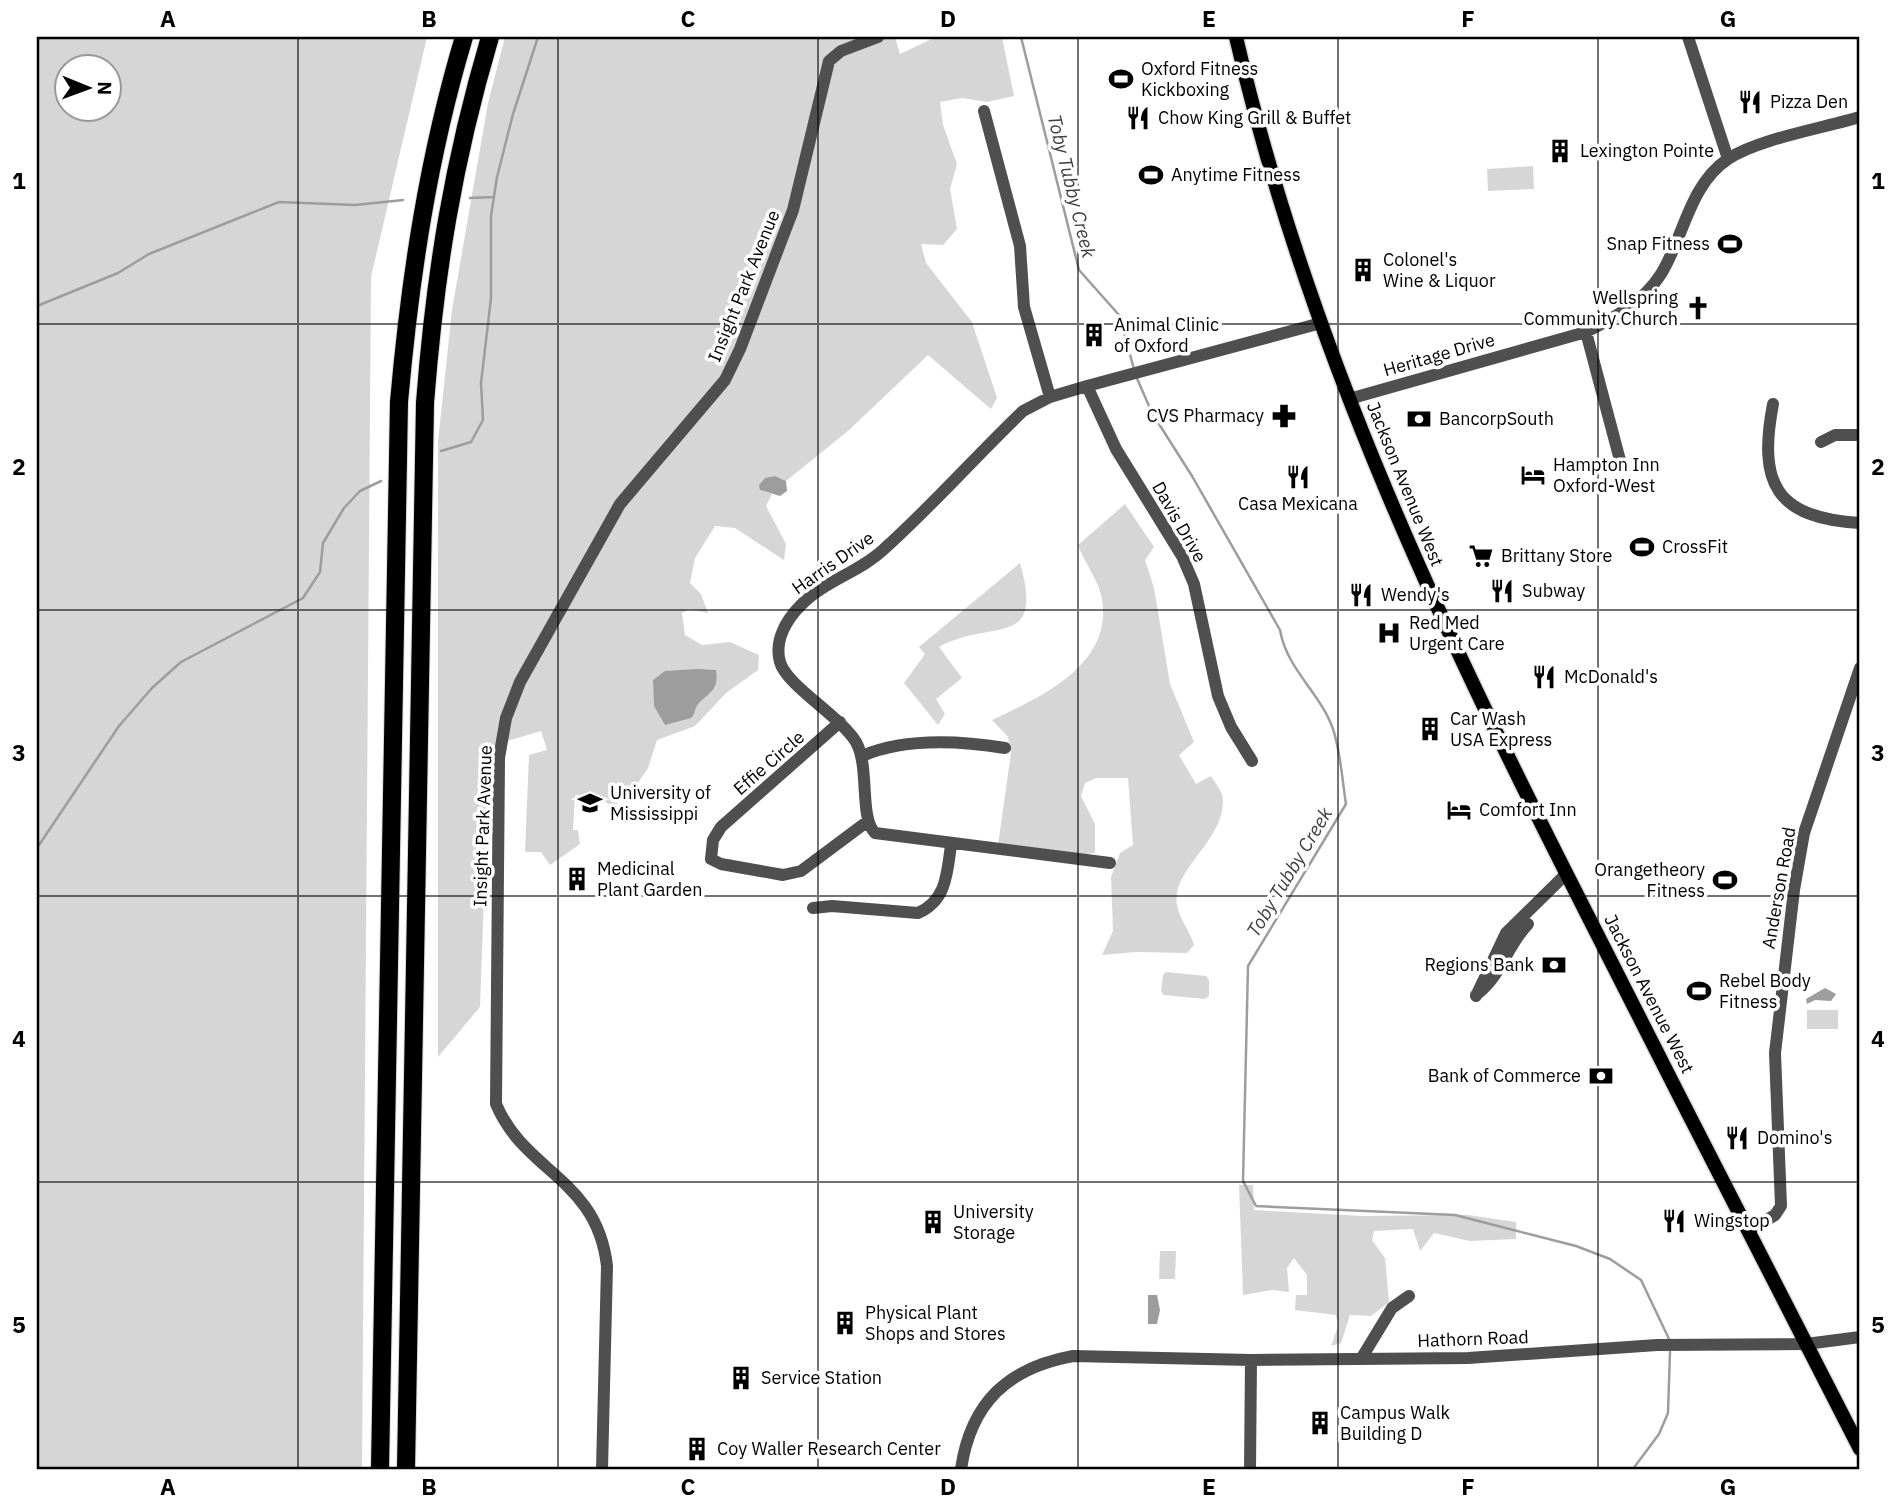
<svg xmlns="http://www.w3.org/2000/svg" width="1897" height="1506" font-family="'IBM Plex Sans',sans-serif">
  <rect width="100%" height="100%" fill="#fff"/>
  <path fill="#d6d6d6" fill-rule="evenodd" d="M37 37H427L371 277 362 1469H37ZM66 66H108V108H66Z
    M505 37H895L900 54 936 37H1002L1014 96 987 102 962 98 940 102 943 125 957 164 950 189 957 229 943 245 921 244 926 263 972 322 997 398 991 409 928 355 848 431 786 481 775 476 760 490 772 494 766 506 786 544 784 560 735 528 715 526 695 558 690 583 701 594 708 613 689 609 682 613 685 635 702 645 730 642 759 655 758 670 726 693 695 726 657 740 648 768 633 790 620 785 625 796 612 808 601 797 575 795 573 830H578L580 844 550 865 541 852H525L529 755 547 750 541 731 494 745 487 811 480 1007 438 1057V441L452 310 488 103Z
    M1533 166 1534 189 1488 191 1487 169Z
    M1125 504 1154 547 1145 560 1154 588 1170 684 1194 742 1179 755 1196 784 1211 776C1215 783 1223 792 1223 800 1224 841 1170 871 1177 905 1179 918 1190 932 1194 945L1187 953 1136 952 1102 955 1113 931 1111 877 1120 853 1133 845 1128 778H1096L1085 783 1081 796 1095 824V853L1076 855 998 845 1011 753 1008 737 992 720C1041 697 1113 665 1102 599 1099 581 1084 562 1078 545Z
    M1020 563C1045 651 992 618 939 647L962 678 936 699 945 714 938 725 904 683 925 654 919 647Z
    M1166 972 1206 976 1209 980V996L1205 999 1164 995 1161 991 1163 975Z
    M1838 1010V1029H1807V1010Z
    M1239 1185H1253L1254 1210 1363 1216 1468 1215 1516 1222V1239L1470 1241 1434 1233 1420 1251 1413 1229 1374 1231 1372 1240 1385 1258 1389 1302 1371 1316 1350 1315 1341 1343 1331 1346 1338 1326 1336 1315 1295 1310 1296 1295H1307V1275L1294 1258 1287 1268 1289 1292 1272 1290 1243 1295Z
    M1160 1251H1176L1175 1279H1159Z"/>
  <path fill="#9d9d9d" d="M775 476 786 481 787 491 780 496 760 490 759 485 765 478Z
    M697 669 716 670C719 690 710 692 699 703 694 708 696 713 691 718L665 725 654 706 653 680 665 671Z
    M1825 988 1836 994 1831 1001 1815 1000 1807 1004 1806 999Z
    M1148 1295H1157L1160 1310 1157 1324H1148Z"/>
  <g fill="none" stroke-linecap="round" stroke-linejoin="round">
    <path stroke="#9d9d9d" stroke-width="2.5" d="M1021 37 1079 270 1119 315 1134 369
      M470 198 494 197
      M37 306 118 273 149 254 279 202 355 205 403 200
      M1136 376 1152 413 1192 476 1280 630C1287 670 1320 692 1333 729 1341 753 1342 780 1346 804L1248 966 1243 1181 1256 1206 1455 1215 1576 1246 1610 1259 1641 1280 1669 1339
      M441 451 471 442 483 420 481 383 491 298V216L497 177 513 114 538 37
      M37 848 119 726 152 688 181 662 303 598 320 572 323 543 344 508 360 491 381 481
      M1633 1469 1659 1434 1668 1413 1670 1352"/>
    <g stroke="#dbdbdb" stroke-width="17">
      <path id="major" d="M1236 37C1308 349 1446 638 1591 922 1680 1098 1770 1274 1860 1449"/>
    </g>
    <g stroke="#dbdbdb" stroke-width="20">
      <path id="highway" d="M380 1469 399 402C410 278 428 157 464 37
        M406 1469 425 403C435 273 453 162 490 37"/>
    </g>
    <path stroke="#4f4f4f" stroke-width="12" d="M1688 37 1728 159
      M984 111 1020 246 1024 307 1050 397
      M1586 332 1621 464
      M1087 386 1116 449 1182 556 1194 584 1218 696 1231 727 1252 761
      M1349 399 1586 332C1616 317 1643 302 1661 274 1684 237 1689 185 1728 159 1758 139 1823 128 1860 117
      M1773 404C1758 483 1775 518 1860 523
      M1821 442 1835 435H1860
      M840 722 721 827 713 840 711 859 721 864 783 875 801 871 868 821
      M862 756C904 738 961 741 1005 748
      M1110 863 875 833C859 817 870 767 856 742 840 716 786 685 780 662 774 641 786 620 801 605 824 581 860 572 884 549 933 505 976 456 1023 411L1050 397 1087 386 1321 323
      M813 908 832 906 918 913C947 900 947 873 951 845
      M1476 995C1503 974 1505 948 1528 924
      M1476 996 1506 933 1566 874
      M1748 1231 1775 1215 1781 1206 1775 1053 1794 890 1804 833 1860 668
      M1361 1359 1392 1308 1409 1296
      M602 1469 607 1266C597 1178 525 1173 496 1104L499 758 506 718 520 682 620 504 725 380 740 349 793 210 829 61 841 51 878 37
      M961 1469C971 1402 1008 1368 1073 1356L1251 1360 1468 1358 1657 1345 1806 1344 1860 1337
      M1250 1469 1251 1360"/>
    <use href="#major" stroke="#000" stroke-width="14"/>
    <use href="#highway" stroke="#000" stroke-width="18"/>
  </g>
  <path fill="none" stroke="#000" stroke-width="2" stroke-opacity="0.55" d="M298 37V1469M558 37V1469M818 37V1469M1078 37V1469M1338 37V1469M1598 37V1469M37 324H1860M37 610H1860M37 896H1860M37 1182H1860"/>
  <defs>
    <g id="stadium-bare" transform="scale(1.89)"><path d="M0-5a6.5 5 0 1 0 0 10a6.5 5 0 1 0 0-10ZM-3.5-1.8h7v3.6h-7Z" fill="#000" stroke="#fff" stroke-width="2.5" paint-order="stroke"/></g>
    <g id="restaurant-bare" transform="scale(1.89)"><path d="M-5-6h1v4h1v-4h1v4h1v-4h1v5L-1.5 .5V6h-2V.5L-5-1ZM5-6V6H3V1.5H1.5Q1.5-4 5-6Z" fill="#000" stroke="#fff" stroke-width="2.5" paint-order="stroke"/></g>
    <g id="building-bare" transform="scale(1.89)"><path d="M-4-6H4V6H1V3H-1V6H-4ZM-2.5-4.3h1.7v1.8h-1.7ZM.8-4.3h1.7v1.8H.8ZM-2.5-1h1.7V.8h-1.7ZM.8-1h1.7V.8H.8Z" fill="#000" stroke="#fff" stroke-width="2.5" paint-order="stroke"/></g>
    <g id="church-bare" transform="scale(1.89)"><path d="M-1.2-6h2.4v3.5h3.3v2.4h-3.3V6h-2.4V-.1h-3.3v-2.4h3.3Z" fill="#000" stroke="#fff" stroke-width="2.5" paint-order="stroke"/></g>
    <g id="pharmacy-bare" transform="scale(1.89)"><path d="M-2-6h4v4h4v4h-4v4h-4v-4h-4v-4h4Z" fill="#000" stroke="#fff" stroke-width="2.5" paint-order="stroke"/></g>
    <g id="bank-bare" transform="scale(1.89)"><path d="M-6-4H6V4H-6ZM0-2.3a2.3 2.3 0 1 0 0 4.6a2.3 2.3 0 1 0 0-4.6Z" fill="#000" stroke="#fff" stroke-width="2.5" paint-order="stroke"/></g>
    <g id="hotel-bare" transform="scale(1.89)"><path d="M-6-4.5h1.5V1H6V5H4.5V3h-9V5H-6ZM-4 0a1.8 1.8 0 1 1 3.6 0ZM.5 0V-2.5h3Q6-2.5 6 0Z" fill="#000" stroke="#fff" stroke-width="2.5" paint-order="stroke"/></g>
    <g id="supermarket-bare" transform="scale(1.89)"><path d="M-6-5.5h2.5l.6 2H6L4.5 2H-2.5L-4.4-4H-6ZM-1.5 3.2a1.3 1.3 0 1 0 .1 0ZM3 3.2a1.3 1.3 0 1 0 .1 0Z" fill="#000" stroke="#fff" stroke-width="2.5" paint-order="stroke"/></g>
    <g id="hospital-bare" transform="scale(1.89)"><path d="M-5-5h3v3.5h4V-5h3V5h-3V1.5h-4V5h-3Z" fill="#000" stroke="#fff" stroke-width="2.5" paint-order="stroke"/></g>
    <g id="university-bare" transform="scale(1.89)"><path d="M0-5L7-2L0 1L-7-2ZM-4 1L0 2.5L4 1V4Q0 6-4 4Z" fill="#000" stroke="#fff" stroke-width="2.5" paint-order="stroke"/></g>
  </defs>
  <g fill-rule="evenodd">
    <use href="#stadium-bare" x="1121" y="79"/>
    <use href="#restaurant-bare" x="1750" y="102"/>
    <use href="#restaurant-bare" x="1138" y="118"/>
    <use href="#building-bare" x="1560" y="151"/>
    <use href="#stadium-bare" x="1151" y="175"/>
    <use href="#stadium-bare" x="1730" y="244"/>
    <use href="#building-bare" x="1363" y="270"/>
    <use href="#church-bare" x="1698" y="308"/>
    <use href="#building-bare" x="1094" y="335"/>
    <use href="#pharmacy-bare" x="1284" y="416"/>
    <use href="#bank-bare" x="1419" y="419"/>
    <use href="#hotel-bare" x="1533" y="475"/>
    <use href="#restaurant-bare" x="1298" y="477"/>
    <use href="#stadium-bare" x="1642" y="547"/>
    <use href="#supermarket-bare" x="1481" y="556"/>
    <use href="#restaurant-bare" x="1502" y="591"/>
    <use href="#restaurant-bare" x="1361" y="595"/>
    <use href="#hospital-bare" x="1389" y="633"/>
    <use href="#restaurant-bare" x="1544" y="677"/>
    <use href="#building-bare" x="1430" y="729"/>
    <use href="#university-bare" x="590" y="803"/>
    <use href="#hotel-bare" x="1459" y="810"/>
    <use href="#building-bare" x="577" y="879"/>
    <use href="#stadium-bare" x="1725" y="880"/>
    <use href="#bank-bare" x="1554" y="965"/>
    <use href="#stadium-bare" x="1699" y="991"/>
    <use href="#bank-bare" x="1601" y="1076"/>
    <use href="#restaurant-bare" x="1737" y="1138"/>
    <use href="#restaurant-bare" x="1674" y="1221"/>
    <use href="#building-bare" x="933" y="1222"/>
    <use href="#building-bare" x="845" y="1323"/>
    <use href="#building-bare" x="741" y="1378"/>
    <use href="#building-bare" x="1320" y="1423"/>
    <use href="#building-bare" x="697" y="1449"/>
  </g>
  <g text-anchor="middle" stroke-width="7" stroke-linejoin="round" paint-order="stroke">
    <g font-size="18" fill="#000" stroke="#fff" text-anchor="start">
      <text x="1141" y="75">Oxford Fitness<tspan x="1141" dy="21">Kickboxing</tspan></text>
      <text x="1770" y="108">Pizza Den</text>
      <text x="1158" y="124">Chow King Grill &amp; Buffet</text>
      <text x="1580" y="157">Lexington Pointe</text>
      <text x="1171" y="181">Anytime Fitness</text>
      <text x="1710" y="250" text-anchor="end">Snap Fitness</text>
      <text x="1383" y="266">Colonel's<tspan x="1383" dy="21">Wine &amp; Liquor</tspan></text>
      <text x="1678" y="304" text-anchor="end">Wellspring<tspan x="1678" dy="21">Community Church</tspan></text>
      <text x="1114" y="331">Animal Clinic<tspan x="1114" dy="21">of Oxford</tspan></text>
      <text x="1264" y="422" text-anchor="end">CVS Pharmacy</text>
      <text x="1439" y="425">BancorpSouth</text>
      <text x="1553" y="471">Hampton Inn<tspan x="1553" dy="21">Oxford-West</tspan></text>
      <text x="1298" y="510" text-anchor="middle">Casa Mexicana</text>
      <text x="1662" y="553">CrossFit</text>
      <text x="1501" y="562">Brittany Store</text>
      <text x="1522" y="597">Subway</text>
      <text x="1381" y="601">Wendy's</text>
      <text x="1409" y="629">Red Med<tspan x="1409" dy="21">Urgent Care</tspan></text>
      <text x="1564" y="683">McDonald's</text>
      <text x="1450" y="725">Car Wash<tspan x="1450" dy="21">USA Express</tspan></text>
      <text x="610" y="799">University of<tspan x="610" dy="21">Mississippi</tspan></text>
      <text x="1479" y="816">Comfort Inn</text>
      <text x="597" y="875">Medicinal<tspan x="597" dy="21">Plant Garden</tspan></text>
      <text x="1705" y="876" text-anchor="end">Orangetheory<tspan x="1705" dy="21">Fitness</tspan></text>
      <text x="1534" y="971" text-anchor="end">Regions Bank</text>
      <text x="1719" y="987">Rebel Body<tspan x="1719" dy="21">Fitness</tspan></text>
      <text x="1581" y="1082" text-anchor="end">Bank of Commerce</text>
      <text x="1757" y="1144">Domino's</text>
      <text x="953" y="1218">University<tspan x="953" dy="21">Storage</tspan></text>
      <text x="1694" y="1227">Wingstop</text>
      <text x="865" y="1319">Physical Plant<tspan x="865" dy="21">Shops and Stores</tspan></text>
      <text x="761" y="1384">Service Station</text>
      <text x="1340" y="1419">Campus Walk<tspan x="1340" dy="21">Building D</tspan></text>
      <text x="717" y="1455">Coy Waller Research Center</text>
    </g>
    <g font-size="18" fill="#000" stroke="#fff">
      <text transform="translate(744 286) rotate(-68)" y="6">Insight Park Avenue</text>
      <text transform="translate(1439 355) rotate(-16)" y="6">Heritage Drive</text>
      <text transform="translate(1405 484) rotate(68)" y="6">Jackson Avenue West</text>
      <text transform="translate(1179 522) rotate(60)" y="6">Davis Drive</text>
      <text transform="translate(833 563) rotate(-35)" y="6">Harris Drive</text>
      <text transform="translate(769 763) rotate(-41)" y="6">Effie Circle</text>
      <text transform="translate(483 826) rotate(-88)" y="6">Insight Park Avenue</text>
      <text transform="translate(1779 888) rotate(-80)" y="6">Anderson Road</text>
      <text transform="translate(1649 994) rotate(63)" y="6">Jackson Avenue West</text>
      <text transform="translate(1473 1339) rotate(-2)" y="6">Hathorn Road</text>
    </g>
    <g font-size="19" font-style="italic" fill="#3e3e3e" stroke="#fff">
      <text transform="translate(1072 186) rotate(76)" y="7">Toby Tubby Creek</text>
      <text transform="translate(1289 872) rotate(-59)" y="7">Toby Tubby Creek</text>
    </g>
  </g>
  <rect width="1897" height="1506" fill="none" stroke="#ffffff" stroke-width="77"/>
  <g transform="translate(88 88) rotate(91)"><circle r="33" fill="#ffffff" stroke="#999999" stroke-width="2"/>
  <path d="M0-5L12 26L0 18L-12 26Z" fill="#000000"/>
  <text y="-10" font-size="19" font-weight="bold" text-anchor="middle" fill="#000000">N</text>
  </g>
  <rect x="38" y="38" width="1820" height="1430" fill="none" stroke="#000" stroke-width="2.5"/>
  <g font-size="23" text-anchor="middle" font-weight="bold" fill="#000">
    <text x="168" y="27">A</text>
    <text x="429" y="27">B</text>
    <text x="688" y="27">C</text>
    <text x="948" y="27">D</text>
    <text x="1209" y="27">E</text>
    <text x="1468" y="27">F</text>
    <text x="1728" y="27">G</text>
    <text x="19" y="189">1</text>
    <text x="1878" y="189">1</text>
    <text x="19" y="475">2</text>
    <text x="1878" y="475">2</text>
    <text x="19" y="761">3</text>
    <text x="1878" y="761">3</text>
    <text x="19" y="1047">4</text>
    <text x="1878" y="1047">4</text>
    <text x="19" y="1333">5</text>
    <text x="1878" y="1333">5</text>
    <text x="168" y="1495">A</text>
    <text x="429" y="1495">B</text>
    <text x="688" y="1495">C</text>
    <text x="948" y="1495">D</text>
    <text x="1209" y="1495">E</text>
    <text x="1468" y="1495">F</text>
    <text x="1728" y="1495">G</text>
  </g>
</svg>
